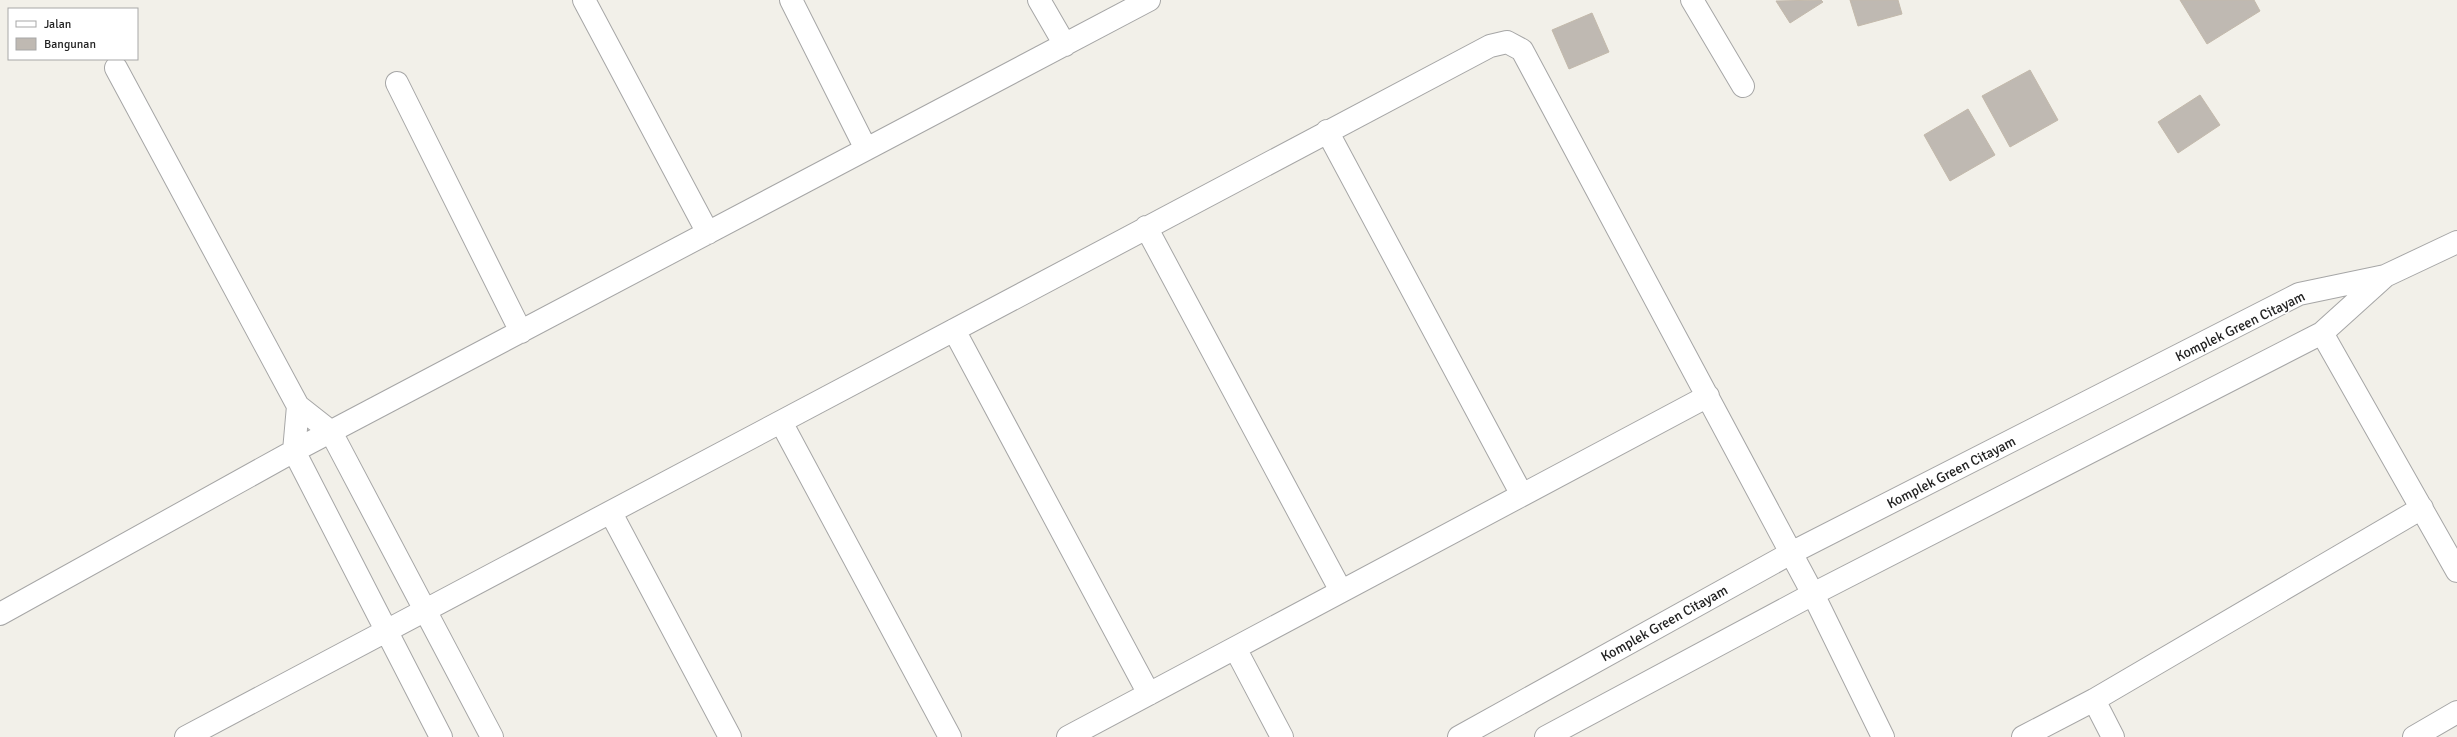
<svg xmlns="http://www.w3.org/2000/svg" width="2457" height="737" font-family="Signika,sans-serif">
  <rect width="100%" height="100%" fill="#f2f0e9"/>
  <path fill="#bfb9b2" stroke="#c3b9ab" d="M1821 0 1823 2 1790 23 1776 1Z
    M1850 0H1898L1902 14 1858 26Z
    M2180 0H2254L2260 11 2207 44Z
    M1592 13 1609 52 1569 69 1552 30Z
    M2030 70 2058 120 2010 147 1982 96Z
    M2200 95 2220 125 2178 153 2158 122Z
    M1968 109 1995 155 1950 181 1924 135Z"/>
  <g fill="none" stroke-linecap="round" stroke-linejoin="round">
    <g stroke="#a6a6a6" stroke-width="24">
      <path id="minor" d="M584 0 708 233
        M791 0 866 149
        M1039 0 1065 45
        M1692 0 1743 86
        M116 68 298 406
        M397 83 521 332
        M1327 131 1522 495
        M1146 227 1341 591
        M954 330 1149 694
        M2322 333 2457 571
        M781 422 950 737
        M611 513 730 737
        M0 614 294 451 1149 0
        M1235 648 1282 737
        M2094 700 2113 737
        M186 737 1490 46 1507 42 1522 50 1813 594 1883 737
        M441 737 294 451 298 406 331 432 492 737
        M1068 737 1708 396
        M1459 737 1791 553 2299 294 2385 276 2457 242
        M1546 737 1813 594 2322 333 2384 277
        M2023 737 2094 700 2422 508
        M2414 737 2457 712"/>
    </g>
    <use href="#minor" stroke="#fff" stroke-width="22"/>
  </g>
  <g text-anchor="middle" stroke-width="3" stroke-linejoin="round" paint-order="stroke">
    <g font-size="14" fill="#222" stroke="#fff">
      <text transform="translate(2240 326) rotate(-26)" y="5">Komplek Green Citayam</text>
      <text transform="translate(1951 472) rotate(-27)" y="5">Komplek Green Citayam</text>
      <text transform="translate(1664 623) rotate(-29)" y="5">Komplek Green Citayam</text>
    </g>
  </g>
  <rect x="8" y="8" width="130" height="52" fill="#ffffff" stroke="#a7a7a7"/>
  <rect x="16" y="21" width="20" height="6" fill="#ffffff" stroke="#a7a7a7"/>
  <text x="44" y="28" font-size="12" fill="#222222">Jalan</text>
  <rect x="16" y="38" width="20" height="12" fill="#bfb9b2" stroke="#a7a7a7"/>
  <text x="44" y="48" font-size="12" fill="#222222">Bangunan</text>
</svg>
